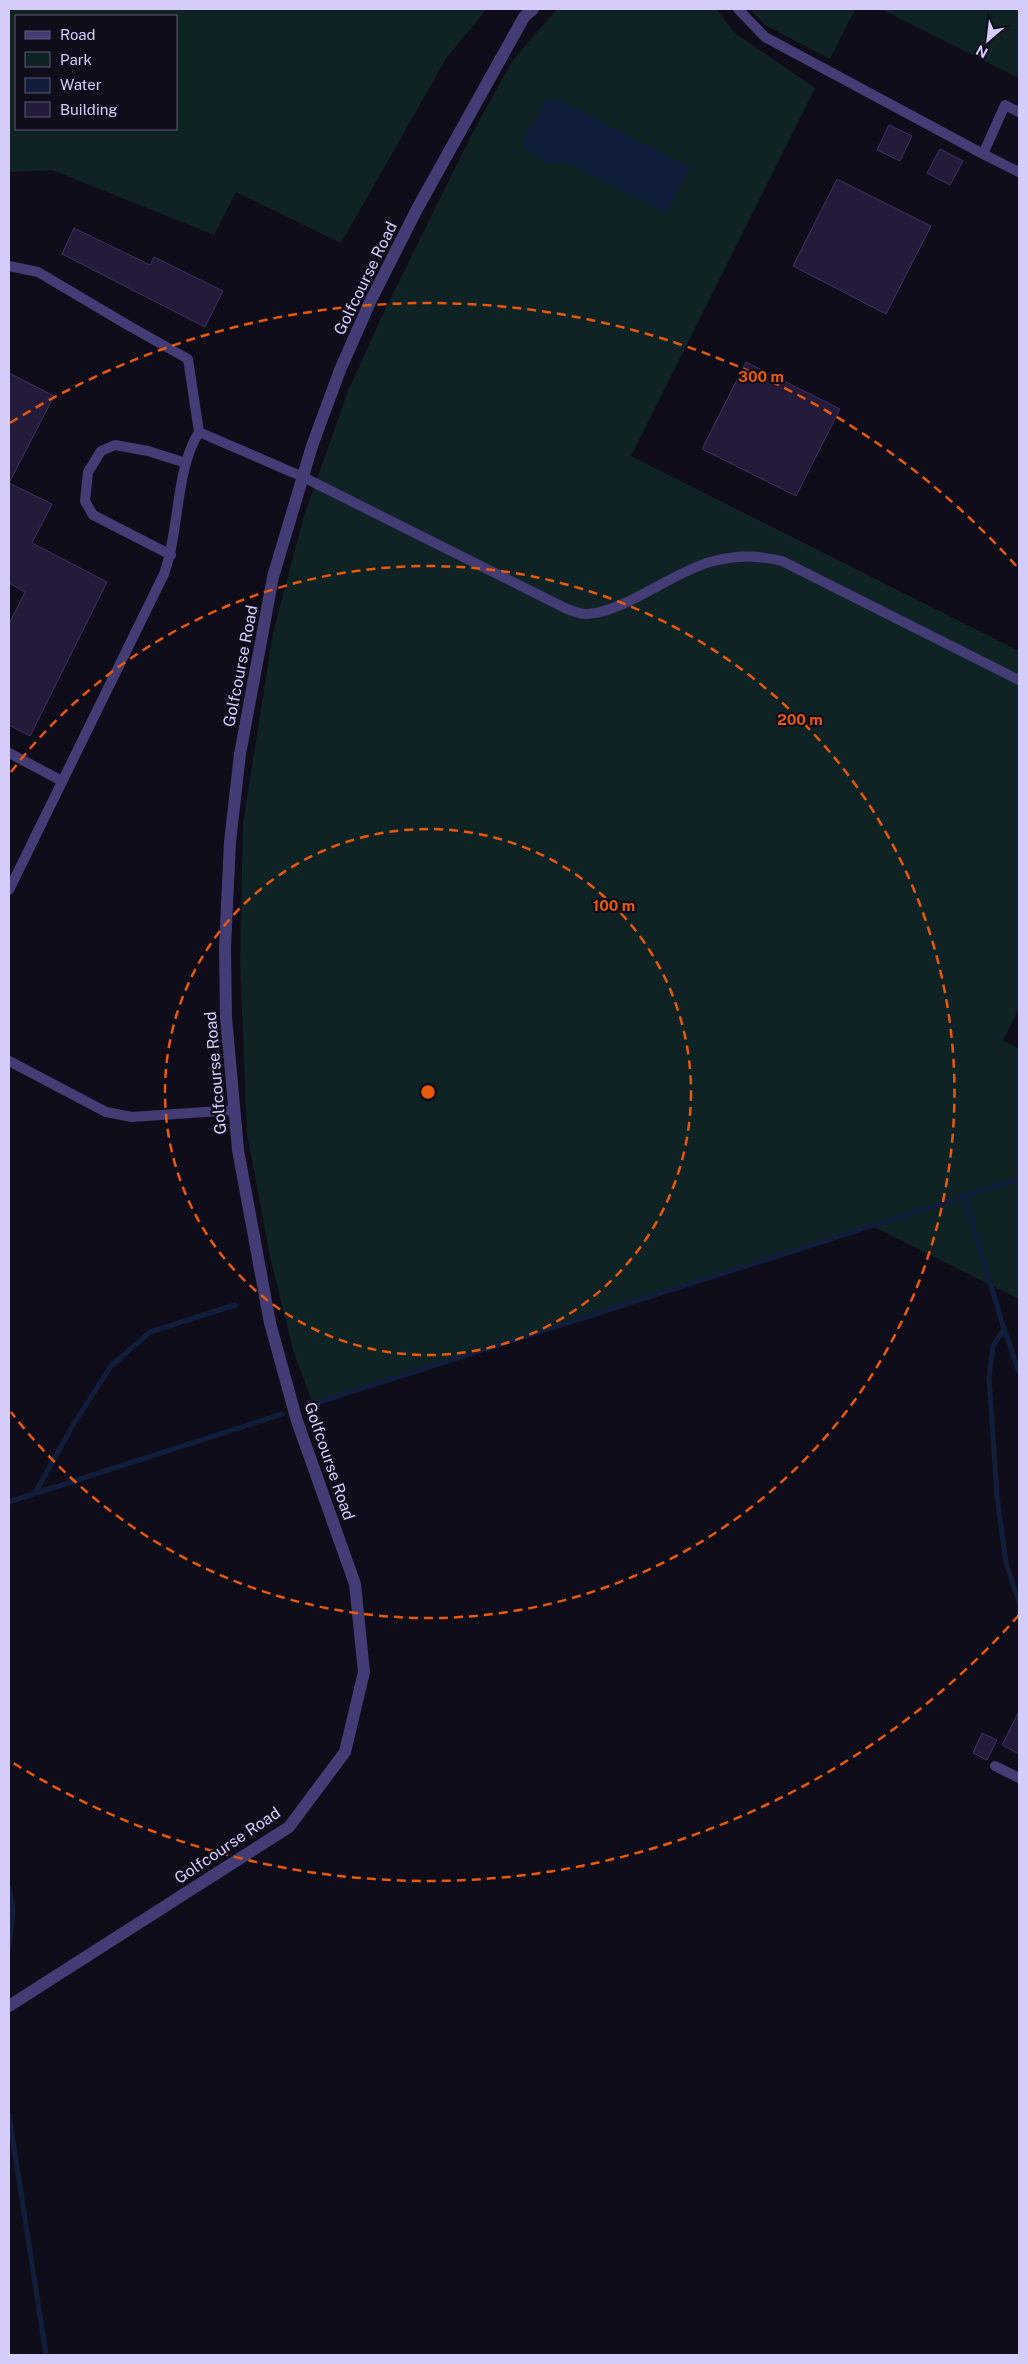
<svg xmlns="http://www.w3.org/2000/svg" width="1028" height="2364" font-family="'Public Sans',sans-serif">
  <rect width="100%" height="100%" fill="#100d1a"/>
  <path fill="#102324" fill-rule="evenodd" d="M9 9H487L447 57 341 243 236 192 214 235 52 170 9 172ZM16 16H176V129H16Z
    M557 9H716L735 33 815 88 631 456 1019 651V1008L1003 1041 1019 1049V1299L872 1226 313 1404 293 1350 270 1256 247 1134 240 963 243 824 273 633 304 516 348 391 384 312 473 132 513 60Z
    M750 9H855L830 59 765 25Z
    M881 9H1019V78Z"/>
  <path fill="#101e3b" d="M547 99 558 100 690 167 666 213 568 163H548L523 148V140Z"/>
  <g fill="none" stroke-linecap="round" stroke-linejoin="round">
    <path stroke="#101e3b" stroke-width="5" d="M964 1196 1004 1329 993 1346 989 1378 997 1496 1006 1563 1019 1602
      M1004 1329 1019 1372
      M313 1404 1019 1179
      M35 1493 73 1425 111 1366 150 1332 235 1305
      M9 1502 282 1414
      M9 1887 13 1911 9 1947
      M9 2115 46 2355"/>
  </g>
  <path fill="#231b39" stroke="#3e2f63" d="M889 125 912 136 900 161 877 150Z
    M940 149 963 161 950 185 927 173Z
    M837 179 931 226 886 314 793 266Z
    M74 228 150 265 154 257 223 291 205 327 62 254Z
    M746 362 840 409 796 496 702 449Z
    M9 373 54 396 9 483 52 504 32 543 107 582 30 736 9 725V624L25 592 9 583Z
    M1019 1711V1754L1002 1745Z
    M982 1733 997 1740 987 1760 973 1753Z"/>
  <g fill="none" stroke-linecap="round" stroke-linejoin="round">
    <path stroke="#433c75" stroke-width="10" d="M738 9 765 37 983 154
      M1019 112 1005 105 983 154 1019 172
      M9 266 38 272 131 327 188 359 199 432
      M171 555 93 515 85 501 88 472 101 451 115 445 148 451 186 463
      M9 753 62 781
      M9 890 164 574C180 530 175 470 199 432L303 477 567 609C573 611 580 614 586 614 623 613 673 572 710 562 734 555 758 555 782 561L1019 680
      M9 1061 106 1112 132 1117 235 1110
      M995 1766 1019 1778"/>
    <path stroke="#433c75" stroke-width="12" d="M9 2006 289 1827 345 1752 364 1672 355 1584 297 1421 270 1323 238 1150 226 1017 225 947 230 842 240 754 273 577 312 446 340 370 370 302 417 209 524 17 533 9"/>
  </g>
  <g fill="none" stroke="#e8590c" stroke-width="2.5" stroke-dasharray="9 6">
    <circle cx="428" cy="1092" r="263"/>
    <path d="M11 772A526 526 0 1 1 11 1412"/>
    <path d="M1019 1615A789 789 0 0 1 10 1761M10 423A789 789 0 0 1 1019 569"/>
  </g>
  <g text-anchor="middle" stroke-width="4.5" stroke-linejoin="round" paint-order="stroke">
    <g font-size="16" fill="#d5ccfa" stroke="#100d1a">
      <text transform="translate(365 278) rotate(-64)" y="6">Golfcourse Road</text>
      <text transform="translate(240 666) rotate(-79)" y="6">Golfcourse Road</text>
      <text transform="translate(215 1073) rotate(-95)" y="6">Golfcourse Road</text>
      <text transform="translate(330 1461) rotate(71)" y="6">Golfcourse Road</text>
      <text transform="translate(227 1845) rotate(-34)" y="6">Golfcourse Road</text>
    </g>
  </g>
  <circle cx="428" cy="1092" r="8" fill="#e8590c" stroke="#100d1a" stroke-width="2.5"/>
  <g font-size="15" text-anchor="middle" font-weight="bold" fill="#e8590c" stroke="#100d1a" stroke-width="4.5" stroke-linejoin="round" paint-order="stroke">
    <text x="761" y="382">300 m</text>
    <text x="800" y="725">200 m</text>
    <text x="614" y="911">100 m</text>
  </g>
  <rect width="1028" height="2364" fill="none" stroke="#d5ccfa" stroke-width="20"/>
  <rect x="15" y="15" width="162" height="115" fill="#100d1a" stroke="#5f5974"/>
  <rect x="25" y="31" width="25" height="8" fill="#433c75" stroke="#5f5974"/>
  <text x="60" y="40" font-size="15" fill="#d5ccfa">Road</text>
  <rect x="25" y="52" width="25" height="15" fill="#102324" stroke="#5f5974"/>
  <text x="60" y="65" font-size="15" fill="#d5ccfa">Park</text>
  <rect x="25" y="78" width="25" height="15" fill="#101e3b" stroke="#5f5974"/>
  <text x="60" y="90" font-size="15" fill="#d5ccfa">Water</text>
  <rect x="25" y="102" width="25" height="15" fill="#231b39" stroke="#5f5974"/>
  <text x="60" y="115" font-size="15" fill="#d5ccfa">Building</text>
  <g transform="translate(988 40) rotate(208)" stroke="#100d1a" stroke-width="4" paint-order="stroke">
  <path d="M0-4L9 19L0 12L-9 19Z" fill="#d5ccfa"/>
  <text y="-8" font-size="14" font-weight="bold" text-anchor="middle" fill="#d5ccfa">N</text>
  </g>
</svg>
